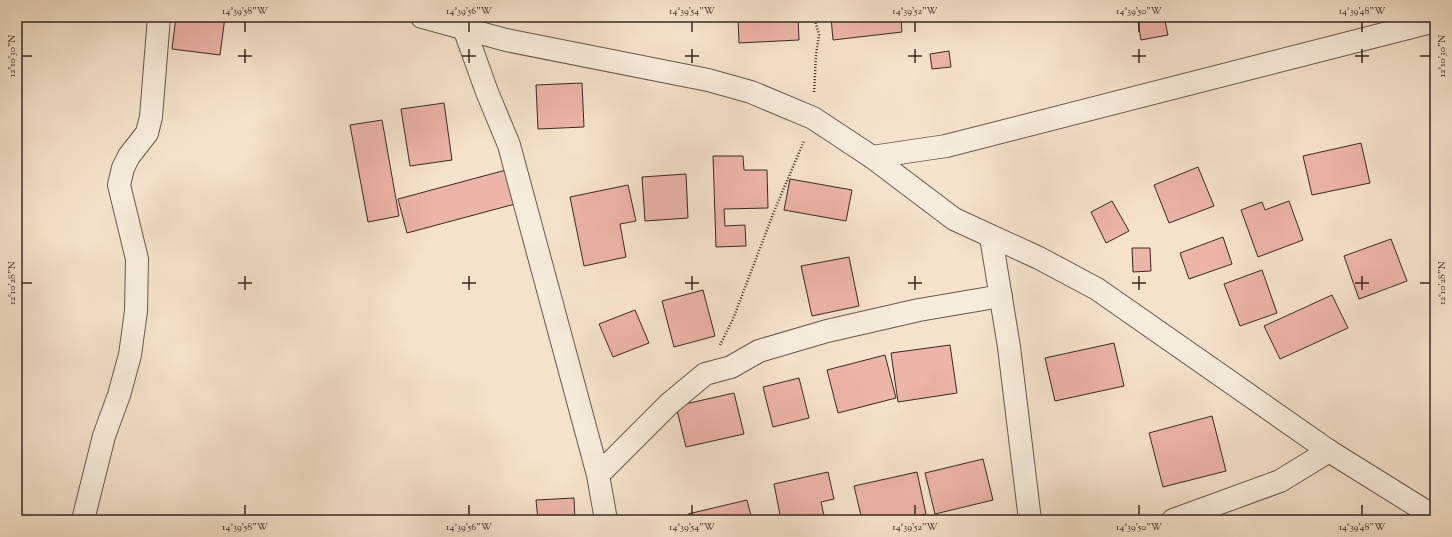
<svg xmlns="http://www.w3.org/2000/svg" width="1452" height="537" font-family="'Sorts Mill Goudy',serif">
  <rect width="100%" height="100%" fill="#f5e3cb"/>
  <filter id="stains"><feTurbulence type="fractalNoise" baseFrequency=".005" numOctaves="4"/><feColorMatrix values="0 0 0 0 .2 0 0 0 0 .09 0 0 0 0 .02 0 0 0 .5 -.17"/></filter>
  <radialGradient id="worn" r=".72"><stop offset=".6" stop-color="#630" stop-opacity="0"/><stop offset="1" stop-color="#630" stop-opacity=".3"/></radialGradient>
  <path fill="#edb4a8" stroke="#362a23" d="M176 17H225L220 55 172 49Z
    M738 17H798L799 40 739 43Z
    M831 17H901L902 32 833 40Z
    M1164 17 1168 35 1141 40 1138 22Z
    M949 51 951 67 932 69 930 54Z
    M582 83 584 127 538 129 536 85Z
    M444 103 452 160 410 166 401 109Z
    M1435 116V137L1430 117Z
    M382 120 399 216 368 222 350 125Z
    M1361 143 1370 183 1312 195 1303 156Z
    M713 156H743L744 170H767L768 208 724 209 725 226 745 225 746 246 716 247Z
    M1198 167 1214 206 1169 223 1154 185Z
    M506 170 515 204 407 233 398 199Z
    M686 174 688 218 645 221 642 177Z
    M790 179 852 190 846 221 784 210Z
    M628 185 636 221 620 224 626 257 584 266 570 197Z
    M1112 201 1129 231 1106 243 1091 212Z
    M1289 201 1303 240 1258 257 1241 210 1262 202 1265 210Z
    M1223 237 1232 264 1189 279 1180 253Z
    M1391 239 1407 281 1359 299 1344 256Z
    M1132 248H1150L1151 271 1133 272Z
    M849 257 859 306 812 316 801 266Z
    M1262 270 1277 313 1240 326 1224 284Z
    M703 290 715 336 674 347 662 301Z
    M1332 295 1348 328 1280 359 1264 326Z
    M635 310 649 343 613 357 599 324Z
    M1114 343 1124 386 1055 401 1045 358Z
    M950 345 957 393 898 402 891 353Z
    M885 355 896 398 838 413 827 370Z
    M799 378 809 418 773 427 763 387Z
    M734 393 744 434 686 447 676 406Z
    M1212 416 1226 471 1163 487 1149 433Z
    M983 459 993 500 935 514 925 473Z
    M828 472 834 499 821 502 825 520H781L774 484Z
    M917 472 926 514 898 520H862L854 486Z
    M574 498 575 520H538L536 500Z
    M747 500 752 520H690L688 514Z"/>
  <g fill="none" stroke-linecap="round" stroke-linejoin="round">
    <g stroke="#66584d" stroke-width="24">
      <path id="minor" d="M464 28 487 92 509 145 598 475 606 520
        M872 157 946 146 1435 21
        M991 237 1009 347 1030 520
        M598 475 669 404 705 374 731 367 759 351 827 331 919 310 1001 296
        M83 520 104 436 119 395 130 355 136 311 137 259 119 185 123 168 129 156 147 133 151 117 159 17
        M1173 520 1280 481 1329 451"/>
    </g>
    <g stroke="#66584d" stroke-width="24">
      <path id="tertiary" d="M422 17 506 40 708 80 751 92 813 118 872 157 954 219 1039 258 1097 289 1329 451 1435 517"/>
    </g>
    <path stroke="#362a23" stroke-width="2.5" stroke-dasharray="1 2" stroke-linecap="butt" d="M814 17 819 35 816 55 814 93
      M720 345 733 319 775 209 804 141"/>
    <use href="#minor" stroke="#f8eddd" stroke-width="22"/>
    <use href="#tertiary" stroke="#f8eddd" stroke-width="22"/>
  </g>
  <path fill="none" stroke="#362a23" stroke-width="1.5" d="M245 22V32M469 22V32M692 22V32M915 22V32M1139 22V32M1362 22V32M245 49V63M469 49V63M692 49V63M915 49V63M1139 49V63M1362 49V63M22 56H32M238 56H252M462 56H476M685 56H699M908 56H922M1132 56H1146M1355 56H1369M1420 56H1430M245 276V290M469 276V290M692 276V290M915 276V290M1139 276V290M1362 276V290M22 283H32M238 283H252M462 283H476M685 283H699M908 283H922M1132 283H1146M1355 283H1369M1420 283H1430M245 505V515M469 505V515M692 505V515M915 505V515M1139 505V515M1362 505V515"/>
  <rect width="1452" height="537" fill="none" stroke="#f5e3cb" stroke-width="44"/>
  <rect x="22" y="22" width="1408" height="493" fill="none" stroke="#362a23" stroke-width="1.5"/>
  <g font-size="10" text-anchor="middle" fill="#362a23">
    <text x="245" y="14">14°39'58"W</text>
    <text x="469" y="14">14°39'56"W</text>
    <text x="692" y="14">14°39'54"W</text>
    <text x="915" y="14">14°39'52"W</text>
    <text x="1139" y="14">14°39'50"W</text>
    <text x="1362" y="14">14°39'48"W</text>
    <text transform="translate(11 56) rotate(-90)" y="4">12°10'30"N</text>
    <text transform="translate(1441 56) rotate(-90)" y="4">12°10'30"N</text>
    <text transform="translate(11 283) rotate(-90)" y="4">12°10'28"N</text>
    <text transform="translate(1441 283) rotate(-90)" y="4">12°10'28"N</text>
    <text x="245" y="530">14°39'58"W</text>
    <text x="469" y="530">14°39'56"W</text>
    <text x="692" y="530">14°39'54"W</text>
    <text x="915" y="530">14°39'52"W</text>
    <text x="1139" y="530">14°39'50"W</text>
    <text x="1362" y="530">14°39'48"W</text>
  </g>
  <rect width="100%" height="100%" filter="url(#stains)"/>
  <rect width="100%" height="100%" fill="url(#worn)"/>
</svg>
